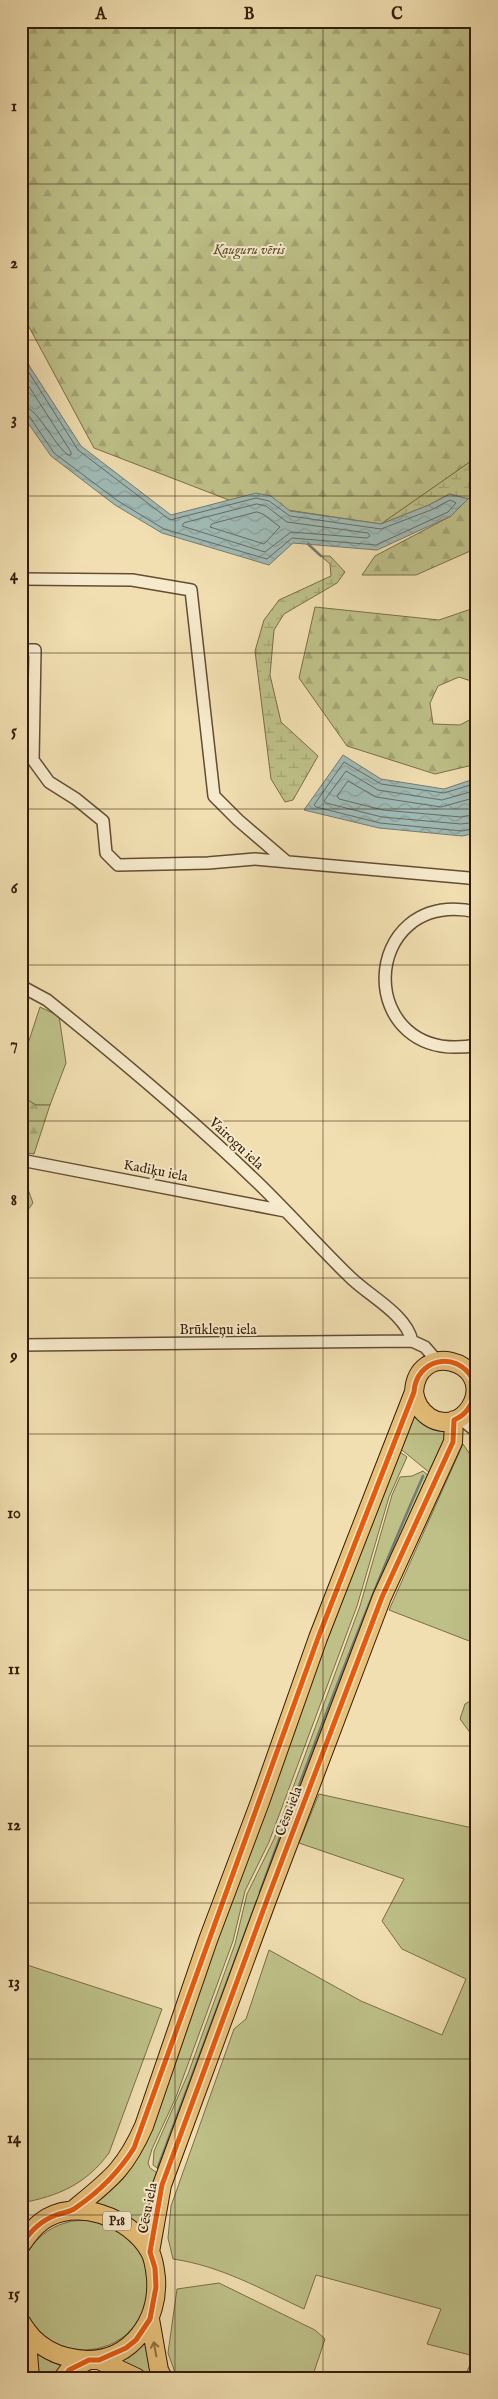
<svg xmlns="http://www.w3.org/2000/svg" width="498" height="2399" font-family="'IM FELL English',serif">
  <defs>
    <pattern id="forest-firs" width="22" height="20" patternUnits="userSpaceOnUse" patternTransform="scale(1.25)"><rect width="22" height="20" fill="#bec088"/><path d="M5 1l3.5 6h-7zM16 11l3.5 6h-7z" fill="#a4a474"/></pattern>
    <pattern id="wetland-marsh" width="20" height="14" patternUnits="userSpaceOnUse" patternTransform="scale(1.25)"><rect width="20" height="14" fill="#bec088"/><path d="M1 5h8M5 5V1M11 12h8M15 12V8" fill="none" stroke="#a4a474"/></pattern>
    <pattern id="water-waves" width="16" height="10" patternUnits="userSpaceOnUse" patternTransform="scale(1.25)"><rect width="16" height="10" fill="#9fbab6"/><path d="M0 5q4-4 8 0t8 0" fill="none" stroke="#8a9f9b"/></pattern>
  </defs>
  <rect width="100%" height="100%" fill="#f1dfb1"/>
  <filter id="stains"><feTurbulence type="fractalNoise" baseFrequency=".004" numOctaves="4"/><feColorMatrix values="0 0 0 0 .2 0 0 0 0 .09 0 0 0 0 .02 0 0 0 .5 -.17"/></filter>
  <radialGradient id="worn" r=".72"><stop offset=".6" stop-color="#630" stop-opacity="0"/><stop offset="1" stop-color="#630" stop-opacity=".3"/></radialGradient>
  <path fill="#bec088" stroke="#7a6e48" d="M40 1007 59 1016 66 1063 50 1105H36L21 1096V1065Z
    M411 1410 450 1433 430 1473 397 1446Z
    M463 1444 477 1465V1644L389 1610Z
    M396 1449 407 1457 389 1497 357 1606 269 1842 245 1891 233 1941 176 2097 152 2149 148 2163 150 2168 160 2175 147 2234C133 2216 112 2207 91 2202L122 2177 304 1701Z
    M423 1471 429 1476 161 2171 153 2165 154 2151 188 2074 235 1944 247 1894 274 1839 360 1606 392 1495 400 1477 412 1476Z
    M477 1697V1742L460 1719 465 1704Z
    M319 1794 477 1829V2378H464L474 2356 427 2344 441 2309 316 2275 304 2309C261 2289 221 2266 173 2259L168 2238 171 2206 234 2029 246 2019 269 1950 361 2001 442 2035 466 1979 402 1949 382 1921 404 1879 299 1843Z
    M21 1963 162 2009 109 2153C86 2184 59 2196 21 2203Z
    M19 2285a65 65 0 1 1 130 0a65 65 0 1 1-130 0Z
    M219 2283 315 2330 325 2339 312 2378H177L168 2353 177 2289Z
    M145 2340 156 2378H145L120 2361Z
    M36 2352 51 2362 63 2366 55 2378H35Z"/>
  <path fill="url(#forest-firs)" stroke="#7a6e48" d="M21 21H477V457L381 524 234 502 94 448 21 312Z
    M477 490V548L416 575H362L375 556 451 516Z
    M315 607 439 620 477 607V683L459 677 438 686 430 703 433 724 460 725 477 716V764L435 774 347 746 299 678Z
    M21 1096 36 1105H50L34 1154 21 1152Z
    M21 1165H24L25 1181 33 1203 25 1214 21 1215Z"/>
  <path fill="url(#wetland-marsh)" stroke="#7a6e48" d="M477 457V490L468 499 449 494 429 505 381 524Z
    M321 556H330L345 572 337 583 284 614 274 630 270 675 281 722 318 756 293 800 285 802 271 779 255 651 264 620 279 600 331 576 330 564Z"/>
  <path fill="url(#water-waves)" stroke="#757b70" d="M21 347 30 367 81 446 171 515 256 493 271 496 290 511 381 524 429 505 450 494 468 499 451 516 377 550 293 543 269 565 162 533 115 505 51 456 21 413Z
    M343 755 381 779 444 789 477 778V833L462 836 379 828 304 810Z"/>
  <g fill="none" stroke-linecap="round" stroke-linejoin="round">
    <path stroke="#6a6b5e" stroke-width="1" d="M21 360 78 450 170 520 256 498 269 501 290 516 381 529 431 510 450 500 456 503 448 512 376 545 292 538 267 559 164 529 118 501 54 453 27 413 21 411
      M21 374 71 452V455H68C53 444 37 406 21 405
      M257 504 266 506 287 522 368 533 370 536 367 538 291 532 265 552 182 526 184 523Z
      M257 512 263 514 280 527 264 544 210 527 212 524Z
      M477 783 444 793 381 784 344 762 314 805 316 807 380 823 462 831 477 828
      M477 790 442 800 378 790 346 771 324 801 326 803 382 817 461 824 477 822
      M477 797 441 807 376 797 348 781 337 796 339 799 383 810 461 817 477 814"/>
    <path stroke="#757b70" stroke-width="2.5" d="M308 544 321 556
      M260 1892C311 1751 363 1612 423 1476
      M158 2167 257 1901"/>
    <g stroke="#644d32" stroke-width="14">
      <path id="minor" d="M21 579 132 580 191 590 214 796 238 820 287 862
        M21 650H35L33 760 49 782 76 799 103 821 106 853 118 865 208 863 255 859 469 878 477 881
        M477 912C357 886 352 1068 477 1045
        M21 986 47 1000C119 1058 190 1117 257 1182 289 1213 318 1246 350 1277 369 1296 406 1314 412 1341
        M21 1160 285 1211
        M21 1345 412 1341 425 1347 437 1361
        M460 1418 477 1432"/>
    </g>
    <g stroke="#351c07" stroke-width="20">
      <path id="primary" d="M73 2210C109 2180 124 2171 144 2126L208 1940 260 1802 318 1638 414 1392C417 1340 490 1360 473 1402 470 1409 465 1415 458 1419 437 1429 417 1413 414 1392
        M21 2245C27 2236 33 2228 41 2222 75 2196 131 2217 150 2252 154 2259 155 2269 156 2278 159 2320 132 2360 87 2360 59 2359 35 2347 21 2322
        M150 2252 162 2185 267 1900 382 1597 453 1442 454 1420
        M150 2319 159 2370 163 2378
        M26 2329 30 2378
        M99 2360 137 2378
        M63 2378 69 2370 89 2360"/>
    </g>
    <use href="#minor" stroke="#f6eacc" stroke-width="11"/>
    <use href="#primary" stroke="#e8c078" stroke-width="18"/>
    <g stroke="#f6eacc" stroke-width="8">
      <path id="cycleway" d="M21 2245C31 2231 40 2221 56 2215 62 2213 69 2212 74 2209 99 2192 119 2172 134 2148L318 1638 414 1392C416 1359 456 1350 472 1378L477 1377
        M63 2378 69 2370 89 2360H99L126 2348 136 2340 150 2319 156 2287 155 2268 150 2252 162 2185 267 1900 382 1597 453 1442 454 1420C468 1414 470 1405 477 1393"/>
    </g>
    <use href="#cycleway" stroke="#e8590c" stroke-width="5"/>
  </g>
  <defs><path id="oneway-shaft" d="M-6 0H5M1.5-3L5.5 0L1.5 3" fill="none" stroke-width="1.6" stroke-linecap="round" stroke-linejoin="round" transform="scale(1.25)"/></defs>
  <use stroke="#8e6e40" href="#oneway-shaft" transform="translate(155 2349) rotate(-100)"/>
  <path fill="none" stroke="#351c07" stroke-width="1" stroke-opacity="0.55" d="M175 21V2378M323 21V2378M21 184H477M21 340H477M21 496H477M21 653H477M21 809H477M21 965H477M21 1121H477M21 1278H477M21 1434H477M21 1590H477M21 1746H477M21 1903H477M21 2059H477M21 2215H477"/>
  <g text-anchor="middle" stroke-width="4" stroke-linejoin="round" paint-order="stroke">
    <rect fill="#f6eacc" stroke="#6f5a42" stroke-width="1" x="103" y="2211.5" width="28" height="19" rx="4"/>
    <g font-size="12" font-weight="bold" fill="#351c07">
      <text x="117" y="2225">P18</text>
    </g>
    <g font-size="14" font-style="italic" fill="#5e4d2e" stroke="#f6eacc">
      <text x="249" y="254">Kauguru vēris</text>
    </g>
    <g font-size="14" fill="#351c07" stroke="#f6eacc">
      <text transform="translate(237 1143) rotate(43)" y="5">Vairogu iela</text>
      <text transform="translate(156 1170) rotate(11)" y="5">Kadiķu iela</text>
      <text x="218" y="1334">Brūkleņu iela</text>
      <text transform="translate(288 1811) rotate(-69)" y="5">Cēsu iela</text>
      <text transform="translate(147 2208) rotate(-79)" y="5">Cēsu iela</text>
    </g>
  </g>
  <rect width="498" height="2399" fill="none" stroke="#f1dfb1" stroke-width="55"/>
  <rect x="28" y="28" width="442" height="2344" fill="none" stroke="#351c07" stroke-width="2"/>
  <g font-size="16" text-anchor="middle" font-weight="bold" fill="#351c07">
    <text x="101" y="19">A</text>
    <text x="249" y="19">B</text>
    <text x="397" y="19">C</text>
    <text x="14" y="111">1</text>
    <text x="14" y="268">2</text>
    <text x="14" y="424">3</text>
    <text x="14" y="580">4</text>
    <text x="14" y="736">5</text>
    <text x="14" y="893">6</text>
    <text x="14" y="1049">7</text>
    <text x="14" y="1205">8</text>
    <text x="14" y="1361">9</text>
    <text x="14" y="1518">10</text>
    <text x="14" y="1674">11</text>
    <text x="14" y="1830">12</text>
    <text x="14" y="1987">13</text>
    <text x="14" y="2143">14</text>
    <text x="14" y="2299">15</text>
  </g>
  <rect width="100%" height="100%" filter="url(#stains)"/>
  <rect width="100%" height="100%" fill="url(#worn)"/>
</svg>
